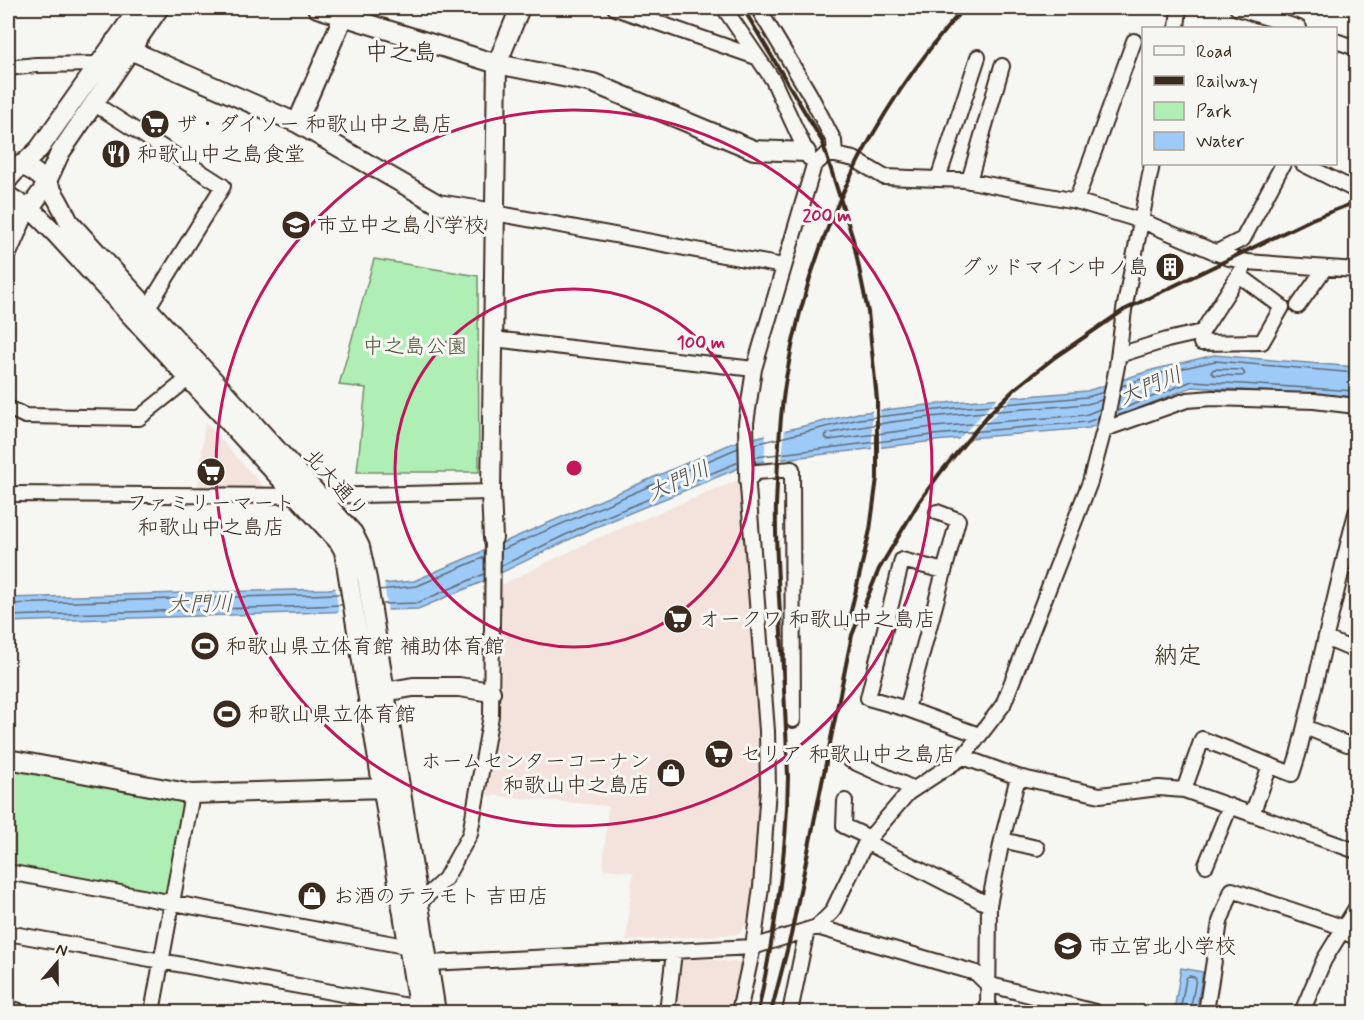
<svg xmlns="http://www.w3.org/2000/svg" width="1364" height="1020" font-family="Mynerve,'Klee One',sans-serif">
  <rect width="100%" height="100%" fill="#f6f6f2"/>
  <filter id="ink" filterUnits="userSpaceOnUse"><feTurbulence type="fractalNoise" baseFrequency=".0167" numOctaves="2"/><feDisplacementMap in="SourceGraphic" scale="12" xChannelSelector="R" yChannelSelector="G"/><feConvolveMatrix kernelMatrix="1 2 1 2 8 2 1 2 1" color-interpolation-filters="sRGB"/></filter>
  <g filter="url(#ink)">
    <path fill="#f4e3dd" d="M205 422 251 473 264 487H198Z
      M738 480 753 640 761 785 756 860 747 923 739 934 626 941 633 872 603 869 608 806 487 795 500 721 502 684V615H499V586L593 540Z
      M678 956 741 963 731 1012H668Z"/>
    <path fill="#afeeb5" stroke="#758c6a" stroke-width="1.5" d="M374 259 478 276 479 472H357L366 388 339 385Z
      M19 768 181 799 185 804 169 890 164 893 8 865V796L12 773Z"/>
    <path fill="#9dcaf7" stroke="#768aa0" stroke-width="1.5" d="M1214 355 1356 367V397L1192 387 1089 428 934 441 751 463 591 529 482 582 418 609 8 622V598L328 589 414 581 733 443 858 413 954 402 1087 391 1152 370Z
      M1181 968 1203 972 1196 1012 1174 1011Z"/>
    <path fill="#f6f6f2" d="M1011 394 1014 395 969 441H957L1000 395Z
      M880 407 881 450 872 451V408Z
      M785 427 782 462 764 465 766 432Z
      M384 581 388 613 339 615 335 585Z"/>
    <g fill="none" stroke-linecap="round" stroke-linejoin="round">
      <path stroke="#626a75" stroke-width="1.5" d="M1214 369 1242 370 1245 374 1242 376 1214 375 1211 372Z
        M1122 386 1153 375 1215 361 1356 373
        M1100 409 1085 415 933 427 828 440 825 437 827 434C912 414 1001 412 1087 404L1102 400
        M1117 411 1192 381 1356 391
        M755 444 859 419 955 408 1087 397 1104 392
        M755 457 933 435 1087 422 1098 418
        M501 550 738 448
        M501 566 588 524 739 462
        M379 590 417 586 485 557
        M8 604 340 594
        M382 604 417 603 484 574
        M8 616 342 605
        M1180 1012 1186 978 1189 976 1194 977 1196 979 1190 1012"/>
      <g stroke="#3b2a1e" stroke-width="18">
        <path id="minor" d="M615 8 756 57
          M724 8 773 80 809 158
          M758 8 809 93 834 141 835 155
          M1237 8 1299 28
          M1177 28 1179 8
          M1336 41 1356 48
          M8 68 36 65 99 64
          M93 103 223 186 147 309
          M1303 164 1353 189
          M938 179 978 57
          M969 181 1002 66
          M1076 201 1134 41
          M495 213 783 266
          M1215 253 1243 239 1283 164
          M1298 306 1325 268
          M1202 332 1201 343 1262 342 1282 307 1239 275
          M493 339 754 369
          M1119 355 1167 340 1202 332 1247 262
          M8 408 25 416 139 418 189 378
          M1105 429 1187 400 1212 398 1314 401 1356 406
          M747 480 757 472 792 469 793 720
          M8 494 318 496 491 492
          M937 512 958 520 907 709 979 735
          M1327 639 1356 651
          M907 709 868 698 902 560 944 571
          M1305 727 1347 744 1356 741
          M963 757 1018 777 1100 795 1159 788 1184 790 1356 851
          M850 760 914 789
          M1184 790 1202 739 1292 774 1298 755C1318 674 1335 593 1356 513
          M845 801 844 826 870 838
          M1252 814 1270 766
          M1002 840 1037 848
          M866 842 989 905
          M1206 865 1230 806
          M8 872 410 947
          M414 905 418 904 445 879 470 834 491 716 493 538
          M817 927 976 973 987 984 1095 1012
          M1341 931 1356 937
          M8 933 419 1008
          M429 963 753 947 817 927 832 912 866 842 908 793 963 757 1003 705 1090 482 1106 422 1117 366 1124 310 1152 164
          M152 1012 192 794
          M667 1012 674 952
          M739 1012 753 947 761 887 768 788 767 731 747 474 746 423 754 369 814 165 826 155H835L854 159 884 177 965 180 1076 201 1142 221 1229 258 1247 262 1356 270
          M790 1012 807 930
          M988 1012 989 905 1002 840 1018 777
          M1206 1012 1220 922 1232 890 1345 928
          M1302 1012 1324 960 1356 908"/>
      </g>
      <g stroke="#3b2a1e" stroke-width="22">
        <path id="tertiary" d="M317 8 497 64 593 83 754 150 806 152
          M115 41 130 50 297 123 438 204 495 213
          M297 123 347 8
          M8 165C14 165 21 165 27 168 48 177 59 202 69 222L353 533 360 547 367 579 436 1012
          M8 180C16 168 29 160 39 149L139 8
          M8 196 37 215 56 234 339 542 344 551 419 1012
          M8 251 23 217 43 190 60 153 159 8
          M493 538 491 492 497 64 520 8
          M373 694 413 687H459L491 692
          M8 759 192 794 384 788
          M8 1011 16 1012"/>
      </g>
      <use href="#minor" stroke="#f6f6f2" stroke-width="14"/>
      <use href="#tertiary" stroke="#f6f6f2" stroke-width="18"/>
      <path stroke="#3b2a1e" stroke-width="4" d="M743 8 822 141 853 239 868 312 877 400V478L870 530 847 628
        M758 1012C774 934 787 857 788 777 786 723 783 668 780 614 778 578 775 541 776 505 778 463 779 420 786 378 809 240 871 112 964 8
        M771 1012 791 935 852 635 879 569 919 502 940 473 989 414 1016 388 1055 357 1124 310 1312 219 1356 202"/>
    </g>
  </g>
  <g fill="none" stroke="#c2185b" stroke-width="3">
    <circle cx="574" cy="468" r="179"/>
    <circle cx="574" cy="468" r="358"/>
  </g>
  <defs>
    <g id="supermarket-disc" transform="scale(1.5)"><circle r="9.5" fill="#3b2a1e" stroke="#f6f6f2"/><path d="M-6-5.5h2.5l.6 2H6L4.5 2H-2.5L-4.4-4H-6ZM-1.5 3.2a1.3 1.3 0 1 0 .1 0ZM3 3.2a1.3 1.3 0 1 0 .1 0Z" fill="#fff"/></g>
    <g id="restaurant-disc" transform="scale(1.5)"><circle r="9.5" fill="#3b2a1e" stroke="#f6f6f2"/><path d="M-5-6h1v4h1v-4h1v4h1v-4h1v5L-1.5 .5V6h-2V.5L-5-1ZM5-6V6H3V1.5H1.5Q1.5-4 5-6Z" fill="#fff"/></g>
    <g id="school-disc" transform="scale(1.5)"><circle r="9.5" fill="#3b2a1e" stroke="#f6f6f2"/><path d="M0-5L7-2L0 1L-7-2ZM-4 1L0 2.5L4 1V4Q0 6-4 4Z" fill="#fff"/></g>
    <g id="building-disc" transform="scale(1.5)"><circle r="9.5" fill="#3b2a1e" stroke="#f6f6f2"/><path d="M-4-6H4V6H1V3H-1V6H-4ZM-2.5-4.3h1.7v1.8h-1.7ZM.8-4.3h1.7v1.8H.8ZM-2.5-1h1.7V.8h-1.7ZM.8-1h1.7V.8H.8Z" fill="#fff"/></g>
    <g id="stadium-disc" transform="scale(1.5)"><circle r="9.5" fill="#3b2a1e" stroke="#f6f6f2"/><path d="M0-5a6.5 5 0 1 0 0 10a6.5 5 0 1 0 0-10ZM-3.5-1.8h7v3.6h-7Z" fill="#fff"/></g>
    <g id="shop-disc" transform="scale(1.5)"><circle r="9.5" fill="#3b2a1e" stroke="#f6f6f2"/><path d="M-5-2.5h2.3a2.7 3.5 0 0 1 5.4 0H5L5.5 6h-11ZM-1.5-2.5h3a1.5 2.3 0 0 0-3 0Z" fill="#fff"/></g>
  </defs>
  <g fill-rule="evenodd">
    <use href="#supermarket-disc" x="155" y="124"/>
    <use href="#restaurant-disc" x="116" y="154"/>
    <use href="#school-disc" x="296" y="225"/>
    <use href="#building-disc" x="1170" y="267"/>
    <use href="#supermarket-disc" x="211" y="472"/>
    <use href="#supermarket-disc" x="678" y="619"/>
    <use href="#stadium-disc" x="205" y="646"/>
    <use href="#stadium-disc" x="227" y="714"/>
    <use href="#supermarket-disc" x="719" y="754"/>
    <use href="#shop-disc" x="671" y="773"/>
    <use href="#shop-disc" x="312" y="896"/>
    <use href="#school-disc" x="1068" y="946"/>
  </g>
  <g text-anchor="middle" stroke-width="6" stroke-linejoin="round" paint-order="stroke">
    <g font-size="21" fill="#3b2a1e" stroke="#f6f6f2" text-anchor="start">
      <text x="176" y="131">ザ・ダイソー 和歌山中之島店</text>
      <text x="137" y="161">和歌山中之島食堂</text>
      <text x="317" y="232">市立中之島小学校</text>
      <text x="1149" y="274" text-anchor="end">グッドマイン中ノ島</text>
      <text x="211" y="510" text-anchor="middle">ファミリーマート<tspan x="211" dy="24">和歌山中之島店</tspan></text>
      <text x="699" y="626">オークワ 和歌山中之島店</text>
      <text x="226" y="653">和歌山県立体育館 補助体育館</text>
      <text x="248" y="721">和歌山県立体育館</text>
      <text x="740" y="761">セリア 和歌山中之島店</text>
      <text x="650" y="768" text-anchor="end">ホームセンターコーナン<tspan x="650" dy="24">和歌山中之島店</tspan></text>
      <text x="333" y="903">お酒のテラモト 吉田店</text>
      <text x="1089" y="953">市立宮北小学校</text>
    </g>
    <g font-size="21" fill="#52513c" stroke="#f6f6f2">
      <text x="415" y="353">中之島公園</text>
    </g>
    <g font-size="21" fill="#3b2a1e" stroke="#f6f6f2">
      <text transform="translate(336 483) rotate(48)" y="7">北大通り</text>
    </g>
    <g font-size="22" font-style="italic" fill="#545254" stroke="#f6f6f2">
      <text transform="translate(1150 385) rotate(-22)" y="8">大門川</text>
      <text transform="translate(678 480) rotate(-24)" y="8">大門川</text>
      <text transform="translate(200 603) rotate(-1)" y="8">大門川</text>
    </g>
    <g font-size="24" fill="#3b2a1e" stroke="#f6f6f2">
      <text x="401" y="60">中之島</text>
      <text x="1178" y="663">納定</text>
    </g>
  </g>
  <circle cx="574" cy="468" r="9" fill="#c2185b" stroke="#f6f6f2" stroke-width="3"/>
  <g font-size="18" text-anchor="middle" font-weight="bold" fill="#c2185b" stroke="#f6f6f2" stroke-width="6" stroke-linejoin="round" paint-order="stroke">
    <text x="827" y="221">200 m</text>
    <text x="701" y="348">100 m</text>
  </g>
  <rect width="1364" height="1020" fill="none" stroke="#f6f6f2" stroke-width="30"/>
  <rect x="15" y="15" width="1334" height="990" fill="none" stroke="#3b2a1e" stroke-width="2" filter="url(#ink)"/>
  <rect x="1142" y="27" width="195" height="138" fill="#f6f6f2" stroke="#aba49d" stroke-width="1.5"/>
  <rect x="1154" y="46" width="30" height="9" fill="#f6f6f2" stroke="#aba49d" stroke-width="1.5"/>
  <text x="1196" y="57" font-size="18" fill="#3b2a1e">Road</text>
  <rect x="1154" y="76" width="30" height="9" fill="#3b2a1e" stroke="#aba49d" stroke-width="1.5"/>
  <text x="1196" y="87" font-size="18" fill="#3b2a1e">Railway</text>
  <rect x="1154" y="102" width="30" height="18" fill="#afeeb5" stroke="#aba49d" stroke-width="1.5"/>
  <text x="1196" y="117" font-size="18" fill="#3b2a1e">Park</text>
  <rect x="1154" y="132" width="30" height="18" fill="#9dcaf7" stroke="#aba49d" stroke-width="1.5"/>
  <text x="1196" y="147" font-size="18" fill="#3b2a1e">Water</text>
  <g transform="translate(57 963) rotate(20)" stroke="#f6f6f2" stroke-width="4.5" paint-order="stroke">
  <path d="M0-4.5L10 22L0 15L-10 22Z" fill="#3b2a1e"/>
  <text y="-9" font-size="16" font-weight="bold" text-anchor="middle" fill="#3b2a1e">N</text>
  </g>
</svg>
